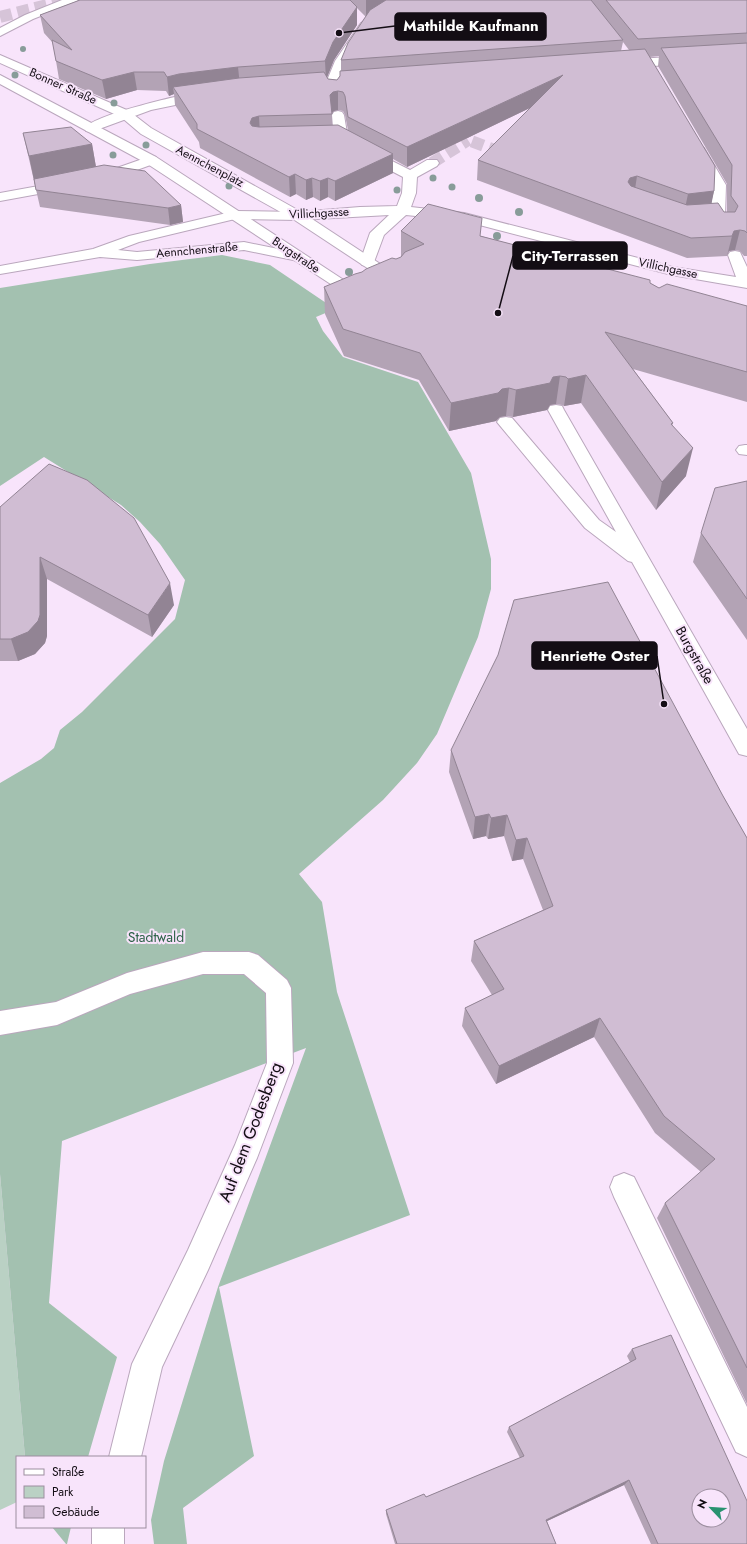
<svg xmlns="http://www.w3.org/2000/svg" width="747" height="1544" font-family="Jost,sans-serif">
  <rect width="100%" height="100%" fill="#f8e4fb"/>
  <path fill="#bad1c4" d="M0 1174 25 1457H17V1502L0 1510Z"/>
  <path fill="#a3c1b0" d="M222 255 270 265 335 309 316 317 323 331 343 357 418 382 471 473 491 559V589L478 637 437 734 417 763 383 800 299 874 322 902 337 992 410 1215 219 1287 254 1456 183 1508 187 1544H154L151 1520 164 1461 218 1287 306 1048 62 1141 49 1303 117 1357 88 1457H25L0 1174V783L41 759 54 748 60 730 82 712 175 619 185 580 160 544 140 522 121 505 44 457 0 486V288L150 264Z
    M52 1527H71L67 1544H66Z"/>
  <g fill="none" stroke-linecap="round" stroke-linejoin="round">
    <path stroke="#d6c4d8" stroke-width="12" stroke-dasharray="12 6" stroke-linecap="butt" d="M453 112 468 140 519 159
      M432 163 468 140"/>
    <path stroke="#d6c4d8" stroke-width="12" stroke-dasharray="12 6" stroke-linecap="butt" d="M0 17 67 0"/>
    <g stroke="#baa7bd" stroke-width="2">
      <path id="minor" d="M62 0H78L76 2 33 19 0 36V28L25 15Z
        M398 0H412L369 27 347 61 338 83 339 94 337 97H329L327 94 326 83 335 61 361 23Z
        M747 52V60L622 68 618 67 616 64 618 61 622 60Z
        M205 91 209 92 211 95 209 98 151 110 91 132 86 131 85 128C95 114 185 94 205 91Z
        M338 111 342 112 344 115 348 139 346 142H336L334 139 332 115 334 112Z
        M699 147 704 148 726 185 725 216 732 227 730 230 725 231 720 230 711 216 712 185 692 151 694 148Z
        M366 148 410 170 427 160H437L439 163 437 166 417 177 416 193 411 207 464 213 673 267 736 277 728 255 730 252 735 251 740 252 747 267V288L672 275 464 221 406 215 384 235 374 262 372 265 367 266 362 265 360 262 370 233 389 215 298 220 235 219 139 242 118 250 137 252 244 242 303 254 305 257 303 260 298 261 244 250 137 260 100 257 0 274V266L93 249 129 236 235 211 298 212 360 207 397 206 402 193 403 177 361 155 359 152 361 149Z
        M151 156 156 157 158 160 156 163 104 182H94L92 179 94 176Z
        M66 181 71 182 73 185 71 188 0 201V193Z
        M745 445H747V455L739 454 736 450 739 446Z
        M203 952H249L258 955 287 980 291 988 293 1063 257 1158 208 1270 162 1367 141 1457H109L132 1364 188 1250 235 1145 267 1063 266 993 244 974H203L130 994 57 1025 0 1035V1011L56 1002 127 973Z
        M624 1173 634 1177 747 1407V1457L736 1452 614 1197 610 1187 614 1177Z
        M92 1527H124V1544H92Z"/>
    </g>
    <g stroke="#baa7bd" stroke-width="2">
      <path id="major" d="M0 55 129 111 151 128 303 213 400 277 403 280 400 283 395 285 390 283 293 219 141 134 121 117 0 63Z
        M0 75 156 157 362 292 365 295 362 298 357 300 352 298 146 163 0 84Z
        M556 405 562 406 564 410 747 729V756L739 754 632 562 628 561 585 528 497 422 500 418 506 417 512 418 599 520 616 532 548 410 550 406Z"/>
    </g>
    <use href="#minor" fill="#fff" fill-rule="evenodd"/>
    <use href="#major" fill="#fff" fill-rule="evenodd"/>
  </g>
  <g fill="#889c99">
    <circle cx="23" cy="49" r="3"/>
    <circle cx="15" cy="75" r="3.5"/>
    <circle cx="114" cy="103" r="3.5"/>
    <circle cx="146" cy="145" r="3.5"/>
    <circle cx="113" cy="155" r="3.5"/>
    <circle cx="433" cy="178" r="3.5"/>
    <circle cx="229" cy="186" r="3.5"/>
    <circle cx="452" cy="187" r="3.5"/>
    <circle cx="397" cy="190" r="3.5"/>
    <circle cx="479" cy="198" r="4"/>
    <circle cx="519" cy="212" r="4"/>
    <circle cx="497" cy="236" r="4"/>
    <circle cx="349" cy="272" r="4"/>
  </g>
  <path fill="#b3a3b5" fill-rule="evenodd" d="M80 0H747V256H744L740 251 735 250 729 251 727 256 687 258 477 180 478 160 530 108 407 167 393 159V173L335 201 328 197 320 201 313 197 306 200 296 194 290 197 200 148 199 142 175 105 174 94 169 96 166 91 137 90 106 99 59 79 53 43 44 33 40 15ZM357 8 366 17 341 60V71L340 76 337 80 328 79 327 77 334 60 357 25ZM623 42 629 50 621 51ZM659 56 658 66 727 184V212H724L711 203 714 191 650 57ZM338 110 343 111 345 115 348 130 332 125V113L334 111Z
    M23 133 92 144 96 167 181 205 183 222 170 225 40 207Z
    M401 231 481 236 650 283 659 288 747 306V402L633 369 673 423 672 426 686 476 656 510 581 403 564 406 562 405 556 404 550 405 547 410 513 417 506 416 500 417 496 421 449 431 419 380 344 356 325 314 324 287 401 258Z
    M747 481V640L693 562 701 533Z
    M0 507 174 605 152 637 47 579V636L45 643 35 654 18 661H0Z
    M451 750 723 796 747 838V1404L657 1218 665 1203 701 1172 655 1133 594 1037 496 1084 462 1026 465 1008 492 995 471 961 474 941 543 910 523 859 512 861 504 836 488 839 486 836 473 839 449 772Z
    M632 1349 747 1544H651L624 1485 547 1521 556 1544H395L386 1514V1510L426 1497 520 1458 507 1432 509 1427 630 1362 627 1356Z"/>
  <path fill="#928494" d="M366 0H395L366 17Z
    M357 7V25L334 60 326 80 325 61 333 42Z
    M238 67 240 86 173 87 174 94 169 96 167 77 179 74Z
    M134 72 137 90 106 99 102 80Z
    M563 75 561 93 407 167V147Z
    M338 91V110L334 111 331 114 330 95 333 92Z
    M259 116 260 136 250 123 252 118Z
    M92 144 97 173 35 185 29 156Z
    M393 154V173L335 201V181Z
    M295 174 296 194 290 197 289 177Z
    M637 176 634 196 628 182 630 178Z
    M312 178 313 197 306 200V180Z
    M328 178V197L320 201V181Z
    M714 191 710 211 684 213 688 194Z
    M181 205 183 222 170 225 168 208Z
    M740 230 735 250 729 251 727 256 732 236 734 231Z
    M586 375 581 403 564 406 568 379Z
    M560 376 556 404 550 405 547 410 513 417 516 390 553 377Z
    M509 388 506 416 500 417 496 421 449 431 451 403 502 389Z
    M693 448 686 476 656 510 662 482Z
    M40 557 47 579V636L45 643 35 654 18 661 11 639Z
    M170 583 174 605 152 637 148 615Z
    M489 814 486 836 473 839 475 817Z
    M507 815 504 836 488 839 491 818Z
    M527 838 523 859 512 861 516 840Z
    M600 1018 594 1037 496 1084 499 1066Z
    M629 1480 624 1485 543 1523 546 1520Z"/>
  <path fill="#d0bdd3" stroke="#928494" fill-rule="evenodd" d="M80 0H350L357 7 333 42 325 61 238 67 179 74 167 77 164 72H134L102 80 56 61 52 40 72 50 40 15Z
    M386 0H591L623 40 341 60 348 43 370 10Z
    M606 0H747V33L638 39Z
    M747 43V233L745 231 740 230 734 231 732 236 691 238 478 160 563 75 407 147 348 117 345 96 343 92 338 91 333 92 330 95 332 114 259 116 252 118 250 123 252 126 259 127 338 125 393 154 335 181 328 178 320 181 312 178 306 180 295 174 289 177 197 129V124L173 87 239 78 324 72 328 79 337 80 340 76V71L645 49 715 166 714 191 688 194 637 176 630 178 628 182 631 186 687 205 718 203 724 212H735L738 206 731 196 732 165 661 48Z
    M71 127 92 144 29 156 23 133Z
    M104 165 145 171 181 205 168 208 36 190 34 179Z
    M428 204 482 218 480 236 650 280V283L659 288 667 284 747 306V372L605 332 673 423 671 424 693 448 662 482 586 375 568 379 566 377 560 376 553 377 550 383 516 390 509 388 502 389 498 393 451 403 420 353 343 329 324 287 355 274 362 272 366 269 392 258 396 259 401 257 405 252 424 244 401 231Z
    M49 464 87 480 134 518 170 583 148 615 40 557V615L38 621 28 632 11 639H0V507Z
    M747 481V599L701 533 715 488Z
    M608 582 723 796 747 838V1368L665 1203 715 1159 664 1116 600 1018 499 1066 465 1008 504 989 474 941 553 906 527 838 516 840 507 815 491 818 489 814 475 817 451 750 498 655 514 600Z
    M671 1335 747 1501V1544H658L629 1480 546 1520 556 1544H397L386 1510 424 1494 426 1497 524 1456 509 1427 636 1359 632 1349ZM699 1496H723V1520H699Z"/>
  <g text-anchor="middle" stroke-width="4" stroke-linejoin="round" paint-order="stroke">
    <g font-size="12" fill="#130d14" stroke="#f8e4fb">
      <text transform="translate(63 86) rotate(24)" y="4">Bonner Straße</text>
      <text transform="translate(210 166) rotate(28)" y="4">Aennchenplatz</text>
      <text transform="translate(319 213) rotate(-3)" y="4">Villichgasse</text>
      <text transform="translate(197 250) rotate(-5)" y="4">Aennchenstraße</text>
      <text transform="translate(296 255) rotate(34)" y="4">Burgstraße</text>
      <text transform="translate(668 268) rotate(12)" y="4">Villichgasse</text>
    </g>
    <g font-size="14" fill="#130d14" stroke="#f8e4fb">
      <text transform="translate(695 655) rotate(61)" y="5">Burgstraße</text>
    </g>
    <g font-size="14" fill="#2d6248" stroke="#f8e4fb">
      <text x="156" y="942">Stadtwald</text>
    </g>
    <g font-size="17" fill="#130d14" stroke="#f8e4fb">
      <text transform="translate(250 1132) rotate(-69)" y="6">Auf dem Godesberg</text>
    </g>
  </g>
  <path fill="none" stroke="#130d14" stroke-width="1.5" d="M339 33L395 26M498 313L513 256M664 704L657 656"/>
  <g fill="#130d14" stroke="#f8e4fb" stroke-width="1.5">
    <circle cx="339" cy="33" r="4"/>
    <circle cx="498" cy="313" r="4"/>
    <circle cx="664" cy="704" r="4"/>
  </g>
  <g fill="#130d14" stroke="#130d14" stroke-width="1.5">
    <rect x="395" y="13" width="151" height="27" rx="4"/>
    <rect x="513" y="242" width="114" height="27" rx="4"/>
    <rect x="532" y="642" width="125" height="27" rx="4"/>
  </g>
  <g font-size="15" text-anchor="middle" font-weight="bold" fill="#fff">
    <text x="471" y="31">Mathilde Kaufmann</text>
    <text x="570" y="261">City-Terrassen</text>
    <text x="595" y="661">Henriette Oster</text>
  </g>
  <rect x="16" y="1456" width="130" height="72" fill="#f8e4fb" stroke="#9c8e9f"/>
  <rect x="24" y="1469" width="20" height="6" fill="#ffffff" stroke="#9c8e9f"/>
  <text x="52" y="1476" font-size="12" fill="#130d14">Straße</text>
  <rect x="24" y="1486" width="20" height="12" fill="#bad1c4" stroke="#9c8e9f"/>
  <text x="52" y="1496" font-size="12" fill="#130d14">Park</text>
  <rect x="24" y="1506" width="20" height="12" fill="#d0bdd3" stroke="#9c8e9f"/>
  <text x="52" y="1516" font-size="12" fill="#130d14">Gebäude</text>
  <g transform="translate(711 1508) rotate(295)"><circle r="19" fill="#f8e4fb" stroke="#9c8e9f"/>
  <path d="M0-3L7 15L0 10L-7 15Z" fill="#299270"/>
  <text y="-6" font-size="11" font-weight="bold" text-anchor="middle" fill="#130d14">N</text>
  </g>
</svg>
